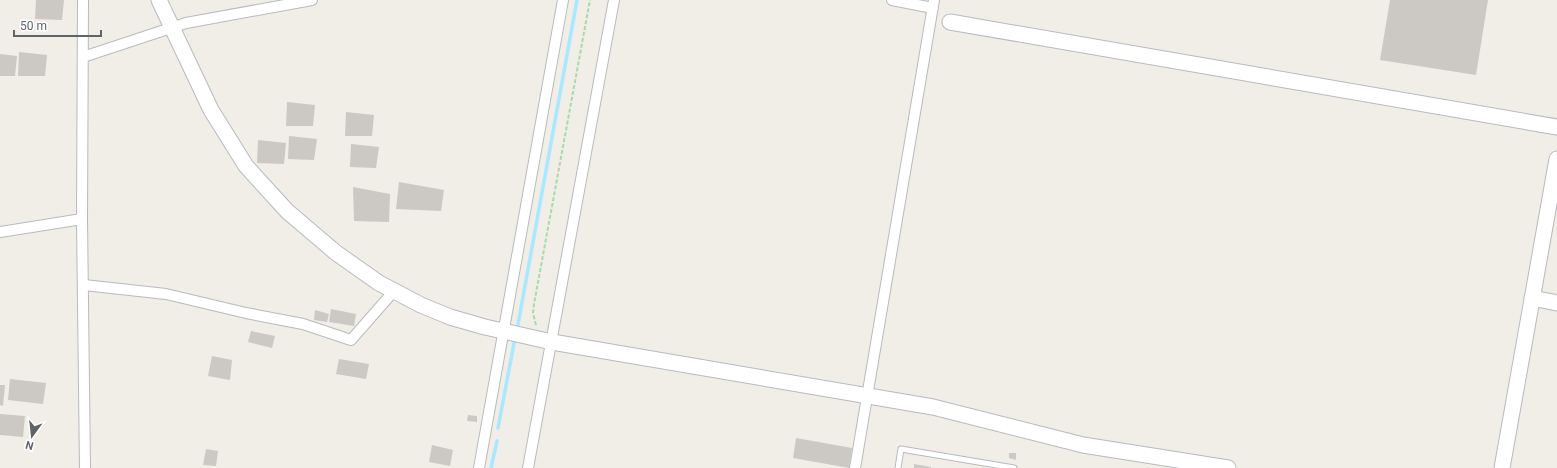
<svg xmlns="http://www.w3.org/2000/svg" width="1557" height="468" font-family="Roboto,sans-serif">
  <rect width="100%" height="100%" fill="#f1ede7"/>
  <g fill="none" stroke-linecap="round" stroke-linejoin="round">
    <path stroke="#a9e8ff" stroke-width="3.5" d="M517 330 577 0
      M498 428 515 338
      M491 468 497 441"/>
  </g>
  <path fill="#ccc8c4" d="M36 0H64L62 20 35 19Z
    M1390 0H1488L1476 75 1380 60Z
    M19 52 47 55 45 76H18Z
    M0 54 17 56 15 76H0Z
    M287 102 315 105 313 126H286Z
    M346 112 374 115 372 136H345Z
    M289 136 317 139 314 160 288 159Z
    M258 140 286 143 284 164 257 163Z
    M351 144 379 147 376 168 350 167Z
    M399 182 444 190 441 211 396 209Z
    M353 187 390 194 389 222 354 221Z
    M331 309 356 314 354 326 329 322Z
    M315 310 329 314 327 322 314 320Z
    M251 331 275 336 272 348 248 342Z
    M212 356 232 360 230 380 208 376Z
    M339 359 369 364 366 379 336 374Z
    M10 379 46 383 43 404 8 400Z
    M0 385H5L3 406 0 405Z
    M0 414 25 416 23 437 0 435Z
    M468 415 477 416V422L467 421Z
    M796 438 852 448 849 468 793 458Z
    M432 445 453 450 450 466 429 462Z
    M206 449 218 451 216 466 203 465Z
    M1009 453H1016V460L1009 458Z
    M914 464 931 467V468H914Z"/>
  <g fill="none" stroke-linecap="round" stroke-linejoin="round">
    <g stroke="#b7bbbe" stroke-width="7">
      <path id="lane" d="M898 468 901 449 1014 468"/>
    </g>
    <g stroke="#b7bbbe" stroke-width="12">
      <path id="street" d="M83 0 82 219 85 468
        M892 0 933 8
        M83 57 186 23 312 0
        M0 232 82 219
        M84 285 166 294 246 313 303 324 351 340 394 291
        M479 468 563 0
        M528 468 614 0
        M855 468 934 0"/>
    </g>
    <g stroke="#b5bbbf" stroke-width="17">
      <path id="secondary" d="M159 0 211 110 246 166 287 211 335 252 379 283 421 305 450 317 485 327 552 342 933 407 1083 445 1228 468
        M950 22 1557 127
        M1532 298 1557 303
        M1502 468 1557 159"/>
    </g>
    <path stroke="#a6dbab" stroke-width="2" stroke-dasharray="4 2" stroke-linecap="butt" d="M536 325 533 313 534 304 590 0"/>
    <use href="#lane" stroke="#fff" stroke-width="5"/>
    <use href="#street" stroke="#fff" stroke-width="10"/>
    <use href="#secondary" stroke="#fff" stroke-width="15"/>
  </g>
  <g transform="translate(32 436) rotate(195)" stroke="#ffffff" stroke-width="3" paint-order="stroke">
  <path d="M0-3L7 15L0 10L-7 15Z" fill="#5e6468"/>
  <text y="-6" font-size="11" font-weight="bold" text-anchor="middle" fill="#5e6468">N</text>
  </g>
  <path d="M14 30v6h87v-6" fill="none" stroke="#5e6468" stroke-width="2"/>
  <text x="20" y="30" font-size="12" fill="#5e6468" stroke="#ffffff" stroke-width="3" paint-order="stroke">50 m</text>
</svg>
